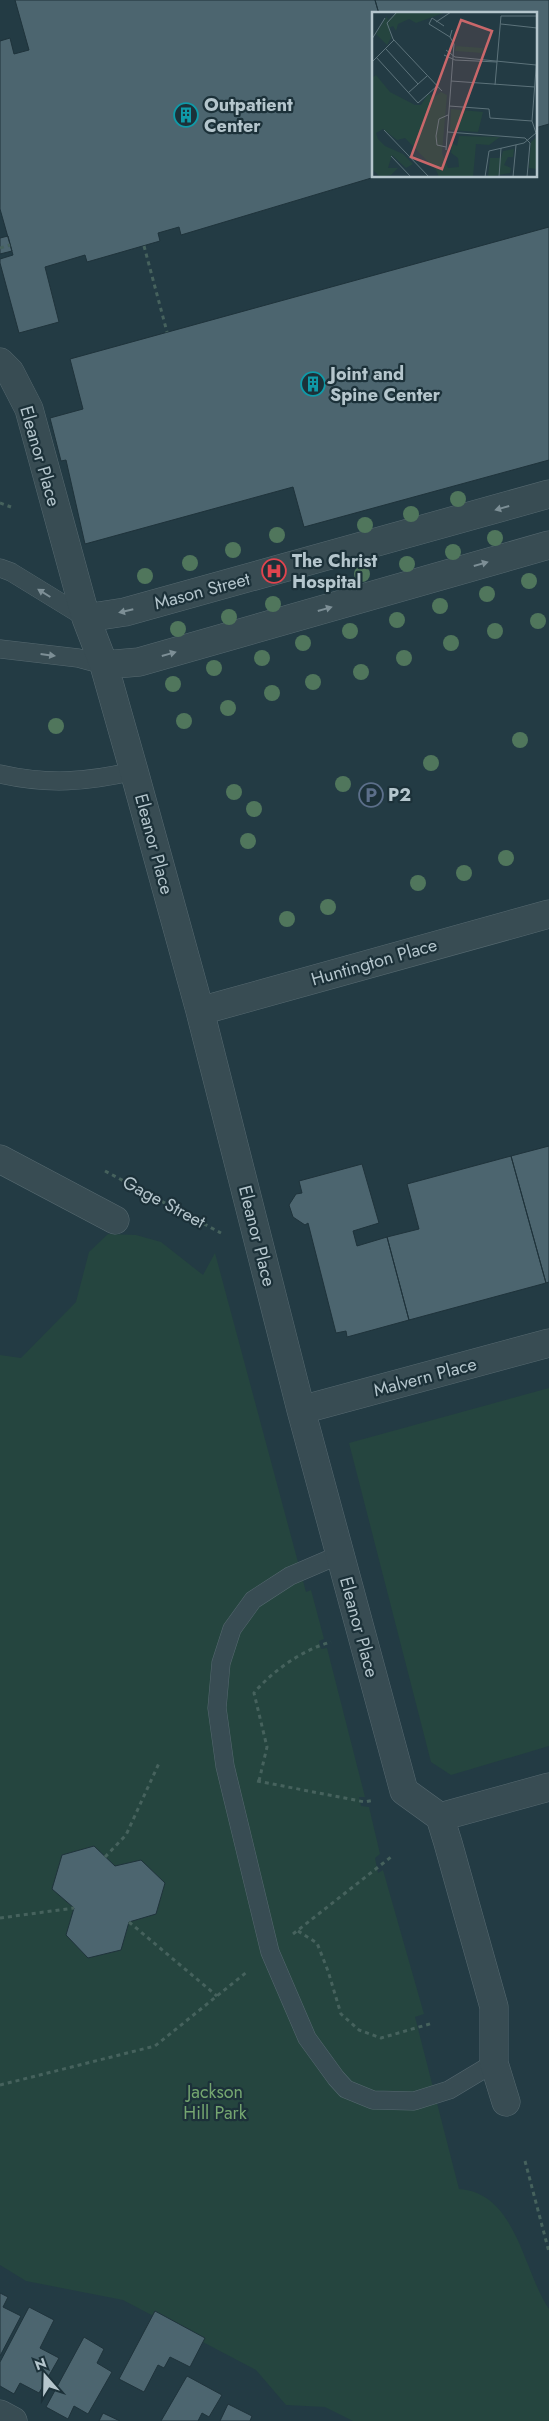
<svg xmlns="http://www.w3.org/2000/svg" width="549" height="2421" font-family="Jost,sans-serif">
  <rect width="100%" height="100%" fill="#233b44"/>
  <path fill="#25453f" d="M108 1234 136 1235 161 1242 203 1275 215 1253 306 1592 311 1590 324 1639 319 1641 321 1649 327 1648 365 1797H359L361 1806 369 1807 380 1854 375 1858 378 1873 383 1870 424 2014 415 2017 459 2189C517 2193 523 2271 549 2309V2421H353L325 2407 286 2405 256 2370 123 2300 26 2281 0 2265V1355L21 1358 76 1302 89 1252Z
    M549 1388V1746L451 1775 431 1762 349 1443Z"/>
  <path fill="#4c656f" stroke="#1f333b" d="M15 0H375L379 14H373V176H378L181 235 179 227 158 233 160 241 87 262 85 255 45 267 59 322 19 333 0 263V259L13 255 0 209V41L10 38 14 54 29 50Z
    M375 0H549V124L535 128V14H379Z
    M549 227V460L304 527 293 487 85 544 66 460 61 461 50 418 83 409 70 359Z
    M8 236 12 251 0 254V238Z
    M549 1146V1282L546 1283 511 1156Z
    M511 1156 546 1283 409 1320 387 1237 419 1229 407 1184Z
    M362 1164 379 1223 353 1231 357 1246 387 1237 409 1320 347 1337 346 1331 336 1333 308 1223 305 1225 293 1217 289 1205 296 1194 302 1193 299 1181Z
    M94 1846 115 1866 141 1860 165 1883 156 1914 129 1922 121 1950 88 1958 66 1935 74 1908 52 1889 62 1855Z
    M0 2293 8 2297 3 2307 21 2316 0 2356Z
    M29 2307 54 2320 40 2348 59 2358 39 2393 20 2383 14 2394 0 2386V2362Z
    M155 2311 205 2338 190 2367 170 2357 164 2368 158 2365 144 2392 119 2379Z
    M84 2337 104 2349 97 2363 112 2372 88 2414 74 2406 68 2419 46 2407Z
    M187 2376 222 2395 209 2417 202 2413 198 2421H161Z
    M228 2404 252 2416 250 2421H220Z
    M103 2413 120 2421H99Z"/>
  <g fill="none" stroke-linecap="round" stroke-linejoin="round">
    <g stroke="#566970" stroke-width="19">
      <path id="service" d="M0 568 11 572 86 618
        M0 649 78 658 104 665
        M0 774C48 785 87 782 134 771
        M339 1555 290 1576 253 1600 232 1629 221 1663 217 1708 225 1766 270 1952 307 2038 336 2078 346 2089 373 2100 414 2101 449 2090 494 2063"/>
    </g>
    <g stroke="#566970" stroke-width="29">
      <path id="minor" d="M0 362 10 372 29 409 86 618 104 665 134 771 200 1011 301 1410 404 1791 440 1817 448 1843 494 2007V2063L506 2102
        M86 618 125 612 549 494
        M104 665 139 662 549 545
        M200 1011 549 914
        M0 1159 115 1220
        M301 1410 549 1343
        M440 1817 549 1787
        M0 2414 13 2421"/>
    </g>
    <path stroke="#46625d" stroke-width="3" stroke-dasharray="4 4" stroke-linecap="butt" d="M144 246 167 332
      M0 248 10 245
      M0 503 11 507
      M105 1171 221 1233
      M257 1781 365 1802 374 1800
      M259 1781 267 1747 254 1693C272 1671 304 1649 331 1642
      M105 1857 126 1835 160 1761
      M0 1918 74 1908
      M129 1922 217 1996
      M298 1931 317 1943 328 1971 341 2014 359 2030 381 2038 433 2023
      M293 1934 391 1857
      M0 2085 155 2046 248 1971
      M525 2161 549 2252"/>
    <use href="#service" stroke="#384c53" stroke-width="18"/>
    <use href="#minor" stroke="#384c53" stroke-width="28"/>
  </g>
  <g fill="#50765c">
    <circle cx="458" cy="499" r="8"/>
    <circle cx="411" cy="514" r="8"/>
    <circle cx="365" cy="525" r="8"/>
    <circle cx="277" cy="535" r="8"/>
    <circle cx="495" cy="538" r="8"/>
    <circle cx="233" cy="550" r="8"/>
    <circle cx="453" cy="552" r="8"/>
    <circle cx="190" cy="563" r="8"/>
    <circle cx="407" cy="564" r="8"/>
    <circle cx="362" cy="574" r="8"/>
    <circle cx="145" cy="576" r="8"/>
    <circle cx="529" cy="581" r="8"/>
    <circle cx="487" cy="594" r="8"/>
    <circle cx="273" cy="604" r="8"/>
    <circle cx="440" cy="606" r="8"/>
    <circle cx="229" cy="617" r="8"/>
    <circle cx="397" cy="620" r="8"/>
    <circle cx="538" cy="621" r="8"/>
    <circle cx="178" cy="629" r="8"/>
    <circle cx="350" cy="631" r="8"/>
    <circle cx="495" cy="631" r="8"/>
    <circle cx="303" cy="643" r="8"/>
    <circle cx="451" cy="643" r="8"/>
    <circle cx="262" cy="658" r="8"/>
    <circle cx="404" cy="658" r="8"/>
    <circle cx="214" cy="668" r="8"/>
    <circle cx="361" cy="672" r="8"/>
    <circle cx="313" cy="682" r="8"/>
    <circle cx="173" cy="684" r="8"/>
    <circle cx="272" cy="693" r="8"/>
    <circle cx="228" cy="708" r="8"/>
    <circle cx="184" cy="721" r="8"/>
    <circle cx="56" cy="726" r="8"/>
    <circle cx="520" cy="740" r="8"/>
    <circle cx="431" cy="763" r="8"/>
    <circle cx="343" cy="784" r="8"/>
    <circle cx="234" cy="792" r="8"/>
    <circle cx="254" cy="809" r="8"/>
    <circle cx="248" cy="841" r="8"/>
    <circle cx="506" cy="858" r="8"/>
    <circle cx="464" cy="873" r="8"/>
    <circle cx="418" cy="883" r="8"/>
    <circle cx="328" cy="907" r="8"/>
    <circle cx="287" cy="919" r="8"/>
  </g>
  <defs><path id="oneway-solid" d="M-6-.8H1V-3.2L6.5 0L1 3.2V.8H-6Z" transform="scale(1.25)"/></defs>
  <g fill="#7d8f96">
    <use href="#oneway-solid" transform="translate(502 508) rotate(164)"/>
    <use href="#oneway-solid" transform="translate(481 564) rotate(-16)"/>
    <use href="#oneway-solid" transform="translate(44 593) rotate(-148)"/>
    <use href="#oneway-solid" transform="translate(325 609) rotate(-16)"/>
    <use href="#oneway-solid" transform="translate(126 611) rotate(167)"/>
    <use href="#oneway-solid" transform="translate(169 654) rotate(-16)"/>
    <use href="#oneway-solid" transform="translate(48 655) rotate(7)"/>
  </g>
  <defs>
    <g id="building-ring" transform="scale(1.25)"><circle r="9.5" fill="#1c3139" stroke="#0f9aa8" stroke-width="1.5"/><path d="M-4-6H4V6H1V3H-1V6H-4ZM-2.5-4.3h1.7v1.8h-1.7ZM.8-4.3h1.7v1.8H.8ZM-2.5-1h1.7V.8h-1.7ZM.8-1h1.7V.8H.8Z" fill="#0f9aa8"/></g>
    <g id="hospital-ring" transform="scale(1.25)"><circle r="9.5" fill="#1c3139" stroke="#e0444e" stroke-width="1.5"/><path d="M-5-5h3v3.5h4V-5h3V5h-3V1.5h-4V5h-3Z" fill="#e0444e"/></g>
    <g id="parking-ring" transform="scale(1.25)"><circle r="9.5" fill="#1c3139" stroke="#5c6f8a" stroke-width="1.5"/><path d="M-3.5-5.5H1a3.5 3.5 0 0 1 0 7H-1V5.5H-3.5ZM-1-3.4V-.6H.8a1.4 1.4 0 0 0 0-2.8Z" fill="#5c6f8a"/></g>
  </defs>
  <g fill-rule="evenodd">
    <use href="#building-ring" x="186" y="115"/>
    <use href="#building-ring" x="313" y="384"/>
    <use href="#hospital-ring" x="274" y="571"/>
    <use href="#parking-ring" x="371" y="795"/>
  </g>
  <g text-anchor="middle" stroke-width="4.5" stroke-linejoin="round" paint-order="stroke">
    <g font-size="18" font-weight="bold" fill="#b5c6cd" stroke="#1c3139" text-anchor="start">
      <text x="204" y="111">Outpatient<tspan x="204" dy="21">Center</tspan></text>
      <text x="330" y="380">Joint and<tspan x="330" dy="21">Spine Center</tspan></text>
      <text x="292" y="567">The Christ<tspan x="292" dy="21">Hospital</tspan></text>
      <text x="388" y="801">P2</text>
    </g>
    <g font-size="18" fill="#b5c6cd" stroke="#1c3139">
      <text transform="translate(40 456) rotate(74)" y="6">Eleanor Place</text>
      <text transform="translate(202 591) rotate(-15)" y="6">Mason Street</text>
      <text transform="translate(154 844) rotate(75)" y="6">Eleanor Place</text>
      <text transform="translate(374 962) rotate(-16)" y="6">Huntington Place</text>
      <text transform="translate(164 1202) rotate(28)" y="6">Gage Street</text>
      <text transform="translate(257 1236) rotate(76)" y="6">Eleanor Place</text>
      <text transform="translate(425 1377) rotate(-15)" y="6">Malvern Place</text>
      <text transform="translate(359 1627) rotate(75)" y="6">Eleanor Place</text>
    </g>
    <g font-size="18" fill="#75a670" stroke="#1c3139">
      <text x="215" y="2098">Jackson<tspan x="215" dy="21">Hill Park</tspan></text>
    </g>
  </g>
  <g transform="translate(372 12)">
    <rect width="165" height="165" fill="#233b44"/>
    <path d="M25 0H74L44 11 37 7 26 12 24 19 21 14 17 16 16 8ZM15 4 19 26 15 33 4 22ZM84 34 111 36 110 41 83 39ZM4 63 18 80 43 93H49L56 82 62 85 69 80 75 83 70 141 76 156 87 155 86 146 79 141 80 131 85 134 87 124 128 125 117 133 104 132 101 165H67L64 158 33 126 25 128 11 117 4 121 6 127 13 134 31 142 41 152 34 156 20 143 16 156H26L19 163 8 165 0 157V66ZM79 97 111 100 106 120 78 118ZM165 125V157L157 156 159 130ZM142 137 141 145H136L132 153 139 156 138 161 116 165 118 146H129L131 139Z" fill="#25453f"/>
    <path fill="none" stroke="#5d737b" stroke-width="1" d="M25 0 15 11 21 27 70 79M64 10 79 0M129 12 165 16M72 14 60 6 57 12 78 25 80 18M0 27 13 6M14 37 46 72M74 38 83 45 164 53M72 43 83 48 125 50M4 45 46 91 65 74M0 50 22 28M79 69 163 75M123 73 129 4H165M36 81 55 64M77 94 117 97 118 106 160 109M12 118 57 165M76 120 153 126 158 131 155 165M74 135 65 133 64 124 67 107 76 103M74 138 82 32 78 25M19 144 39 165M113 165 117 139 152 131 164 121 160 109 165 44M127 165 129 136M141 165 144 133"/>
    <path fill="#c9676a" fill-opacity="0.15" stroke="#c9676a" stroke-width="2.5" d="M89 8 120 19 70 157 39 145Z"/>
    <rect width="165" height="165" fill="none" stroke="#b5c6cd" stroke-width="2.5"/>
  </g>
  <g transform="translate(45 2376) rotate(340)" stroke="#1c3139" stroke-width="4" paint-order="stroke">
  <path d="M0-4L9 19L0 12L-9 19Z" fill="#b5c6cd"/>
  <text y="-8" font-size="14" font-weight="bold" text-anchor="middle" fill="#b5c6cd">N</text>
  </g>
</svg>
